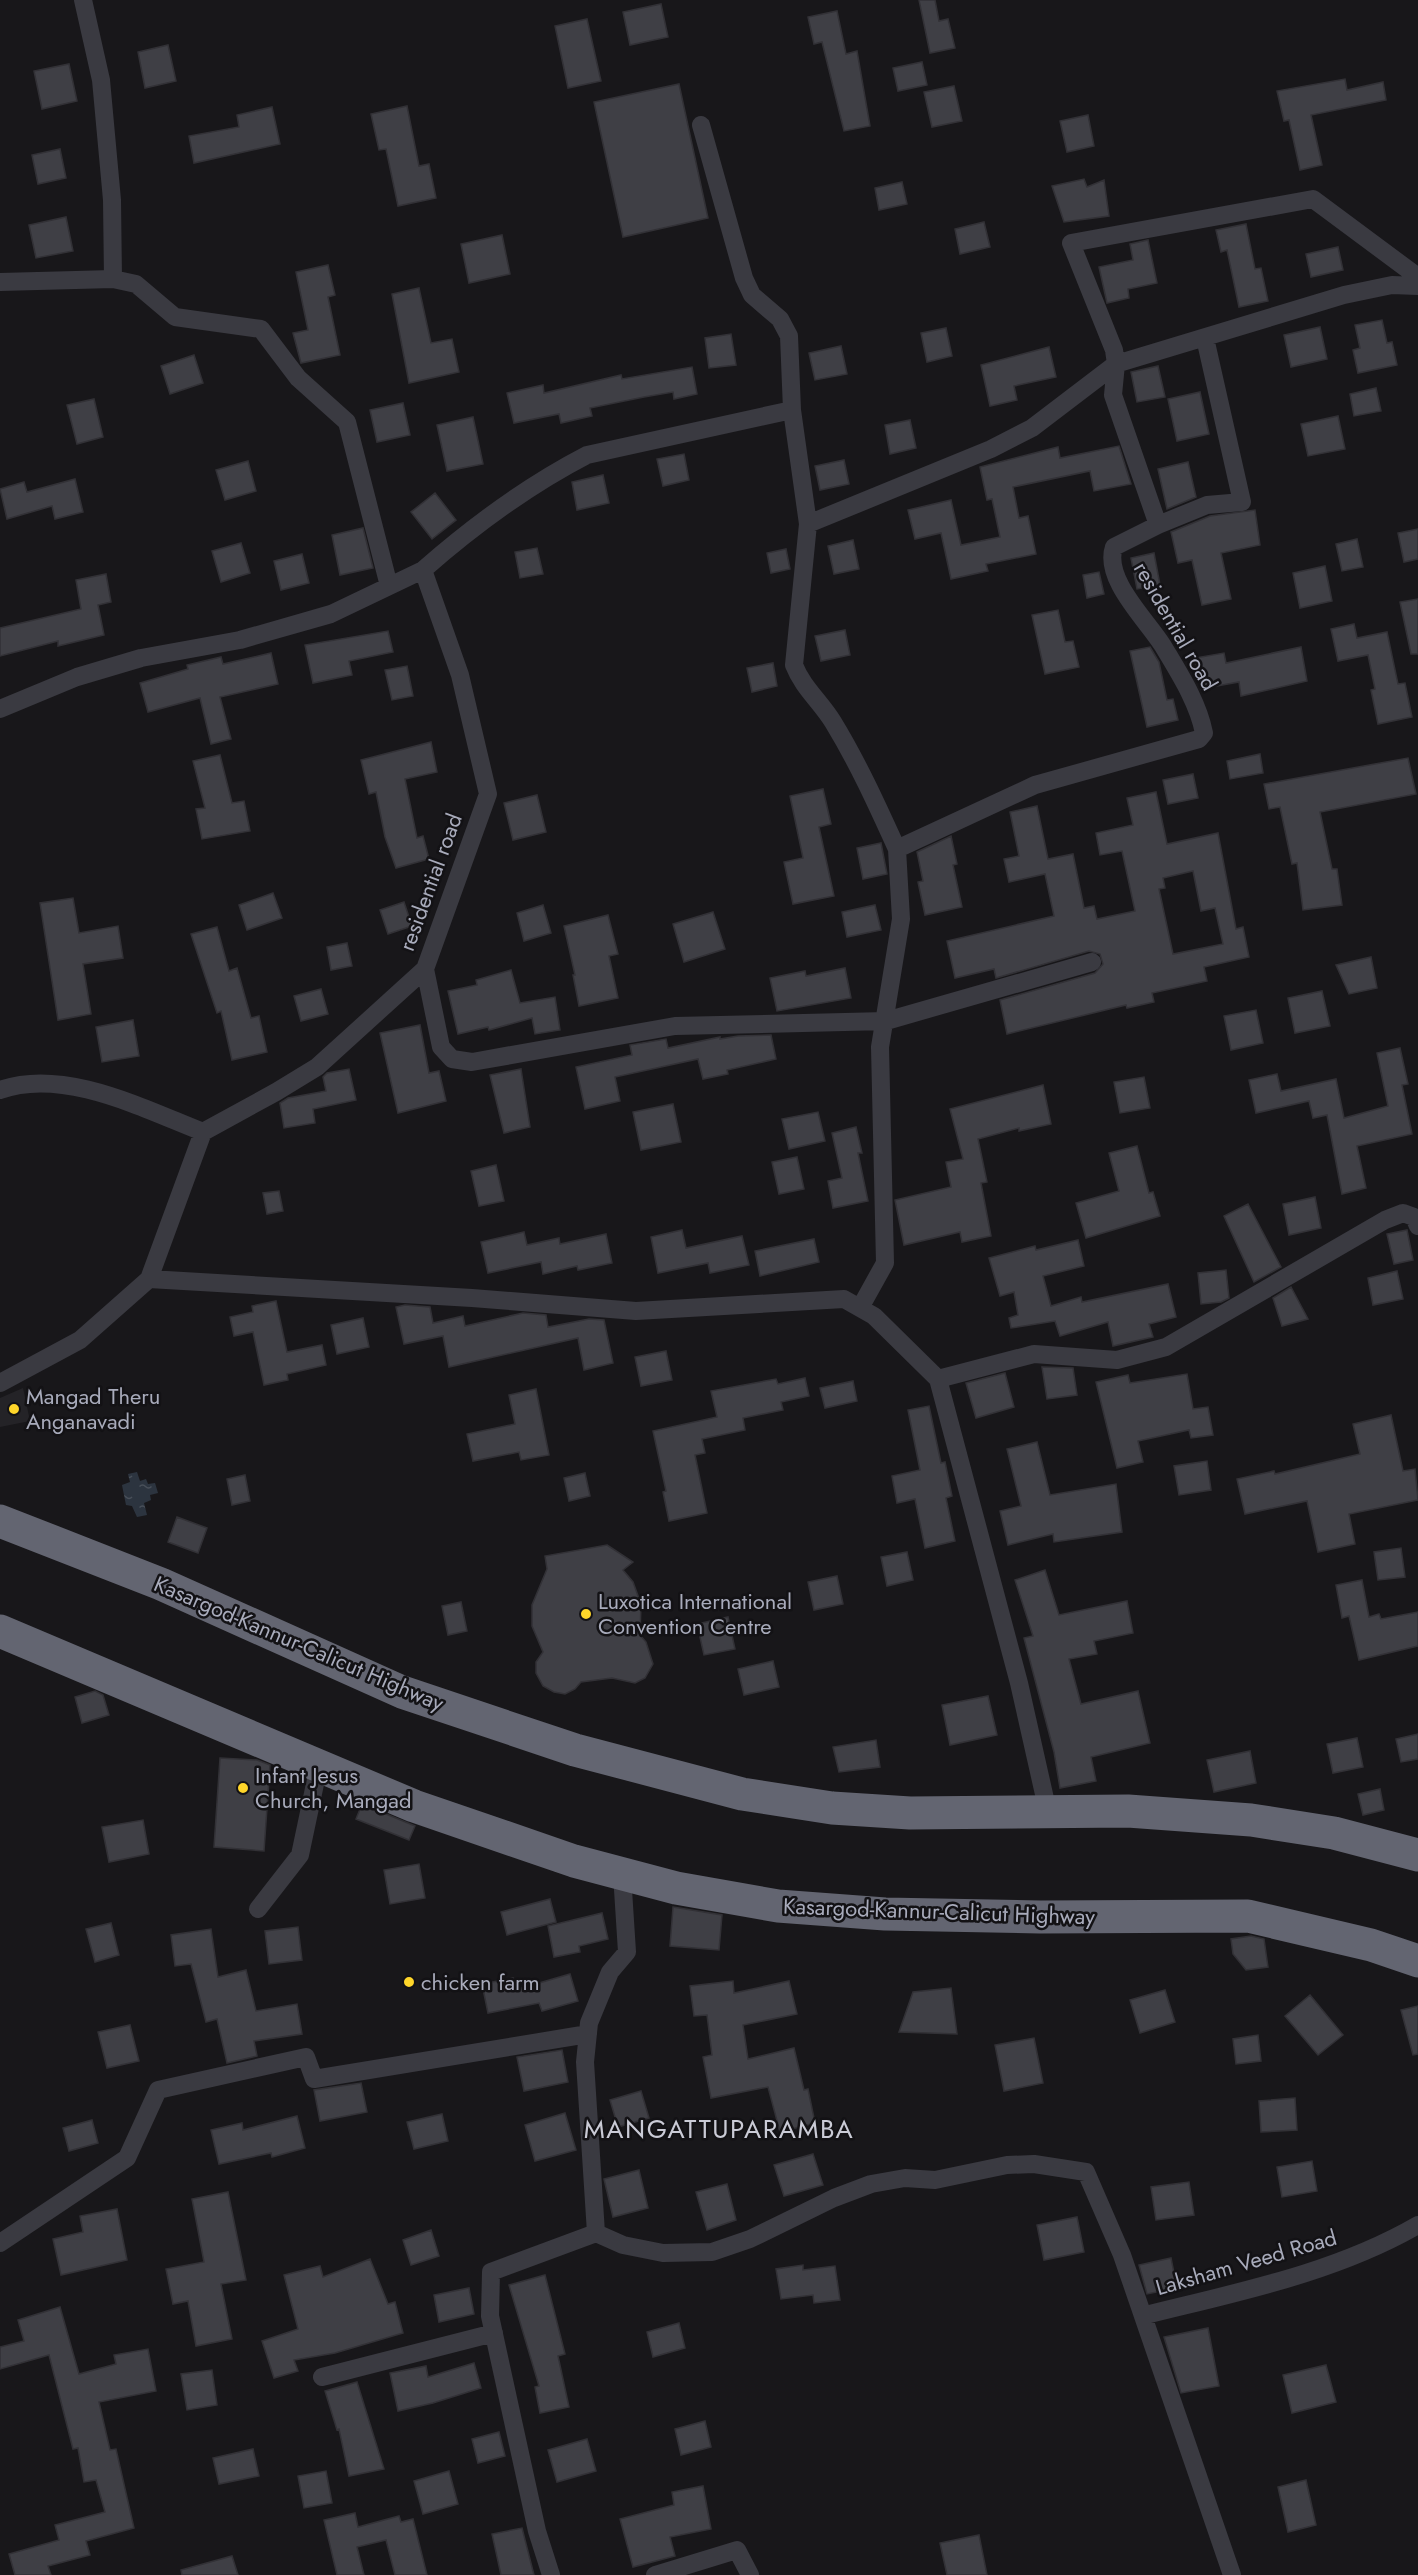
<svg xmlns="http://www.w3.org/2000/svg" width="1418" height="2575" font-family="Jost,sans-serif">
  <defs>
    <pattern id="water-ripples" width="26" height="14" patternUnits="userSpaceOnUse" patternTransform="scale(1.5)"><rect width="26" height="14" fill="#2c343f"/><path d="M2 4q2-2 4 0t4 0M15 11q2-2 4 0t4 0" fill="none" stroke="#484f59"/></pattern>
  </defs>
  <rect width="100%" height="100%" fill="#18171a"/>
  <path fill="#242327" d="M23 1388 30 1421 0 1427V1398Z"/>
  <path fill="url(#water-ripples)" d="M137 1472 140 1481 146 1479 148 1484 155 1483 158 1493 150 1495 151 1500 144 1503 147 1515 137 1517 132 1506 126 1505 122 1485 130 1482 128 1474Z"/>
  <path fill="#3f3f45" stroke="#323136" stroke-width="1.5" fill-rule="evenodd" d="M919 0H935L939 21 948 19 955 48 930 53Z
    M661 4 668 37 630 45 623 12Z
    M837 11 846 54 857 51 870 126 844 131 822 42 814 44 808 17Z
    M587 19 601 81 568 88 555 26Z
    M168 45 176 81 145 88 138 52Z
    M922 62 927 85 898 91 893 68Z
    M69 64 77 101 42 109 34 71Z
    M1345 79 1347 90 1383 82 1386 100 1311 115 1322 165 1300 170 1289 120 1284 121 1277 91Z
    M679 84 708 218 623 237 594 102Z
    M954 86 962 121 932 127 924 92Z
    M407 106 419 166 429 164 436 198 398 206 386 149 379 150 371 114Z
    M272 107 280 144 194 163 189 136 239 127 237 115Z
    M1088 115 1094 146 1067 152 1060 121Z
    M60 149 66 178 38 184 32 155Z
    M1084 179 1087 187 1104 180 1109 216 1064 222 1052 186Z
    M902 182 907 204 879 210 875 188Z
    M66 217 73 251 36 258 29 225Z
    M984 222 990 247 960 254 955 229Z
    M1246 224 1255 269 1261 268 1268 301 1239 307 1227 250 1221 252 1216 230Z
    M502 235 510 274 469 283 461 244Z
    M1148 240 1157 283 1128 289 1129 298 1107 303 1099 267 1133 260 1130 244Z
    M1338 247 1343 270 1311 277 1306 254Z
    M328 265 335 295 328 297 340 355 301 363 293 333 308 330 296 272Z
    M419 288 431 343 452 339 459 372 409 383 392 294Z
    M1382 320 1387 343 1392 342 1397 365 1358 373 1353 350 1360 348 1355 325Z
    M1320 327 1327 359 1291 367 1284 335Z
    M946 328 952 356 927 362 921 333Z
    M731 334 736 365 709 368 705 338Z
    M841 346 847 374 815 380 809 353Z
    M1049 347 1056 377 1014 386 1017 400 990 406 981 365Z
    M194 355 203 383 170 394 161 366Z
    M1158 366 1165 397 1137 402 1131 372Z
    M692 367 697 394 674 399 673 392 644 397 590 408 592 416 561 423 559 414 514 423 507 393 543 385 544 393 621 375 622 379Z
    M1376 388 1381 411 1354 416 1350 394Z
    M1200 392 1209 434 1177 441 1168 399Z
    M94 399 103 437 77 444 67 405Z
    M403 403 410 435 377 442 370 410Z
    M1338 416 1345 449 1308 456 1301 424Z
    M473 417 483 464 447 471 437 425Z
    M910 420 916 448 890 454 885 425Z
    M1119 446 1131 484 1094 491 1090 471 1013 487 1019 518 1028 516 1036 554 986 564 988 571 951 579 941 533 915 539 908 510 951 500 961 545 1000 537 992 499 987 500 980 467 1058 447 1060 458Z
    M684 454 689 480 663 486 657 459Z
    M844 460 849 484 820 490 815 466Z
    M248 461 256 491 225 500 216 470Z
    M1188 462 1196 497 1167 509 1158 469Z
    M603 475 609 503 577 510 572 482Z
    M75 479 83 512 55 519 52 506 7 519 0 489 24 482 27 492Z
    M435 493 456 520 432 539 411 512Z
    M1255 510 1260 545 1221 553 1231 599 1202 605 1192 560 1178 563 1171 532 1210 516Z
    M363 528 373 568 340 575 332 535Z
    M1418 529V559L1404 562 1398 533Z
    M1357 539 1363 567 1342 571 1336 544Z
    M853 540 859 569 834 574 828 546Z
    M241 543 250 573 221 582 212 551Z
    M537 548 543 574 520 578 515 552Z
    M786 549 790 569 771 573 767 553Z
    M1154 553 1160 585 1137 589 1131 558Z
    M302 554 309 583 281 590 274 561Z
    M1325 566 1332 601 1300 608 1293 573Z
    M1099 572 1104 594 1087 598 1083 575Z
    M106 574 111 602 98 605 104 635 58 646V641L0 656V628L81 609 76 580Z
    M1418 599V654H1411L1400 602Z
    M1058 610 1065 642 1073 641 1079 667 1045 674 1032 615Z
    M1354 624 1357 638 1387 632 1398 684 1405 683 1412 717 1378 724 1371 690 1375 689 1368 655 1338 661 1331 629Z
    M845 630 850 655 821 661 815 636Z
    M388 631 393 652 349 661 352 675 313 683 305 645Z
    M1150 647 1159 662 1167 700 1173 699 1178 720 1147 727 1130 651Z
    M1301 647 1307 681 1241 696 1239 682 1201 689 1195 658 1224 653 1226 663Z
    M271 653 278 684 220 697 231 739 211 744 200 698 148 712 140 683 188 669 187 665 221 657 223 664Z
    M773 663 777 686 752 692 747 668Z
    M407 666 413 696 392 700 385 670Z
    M431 742 437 772 405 779 417 838 423 836 429 859 396 868 385 837 376 792 369 794 361 760Z
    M1260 754 1263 773 1230 779 1227 761Z
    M220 755 232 803 244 801 250 831 202 839 196 809 205 808 193 761Z
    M1408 758 1416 794 1320 812 1332 869H1337L1342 905 1303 910 1297 863 1292 864 1280 807 1269 809 1264 784Z
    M1193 774 1198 798 1168 804 1163 780Z
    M823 789 831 824 819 827 834 896 793 904 784 862 803 858 790 796Z
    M1156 792 1167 844 1218 833 1236 929 1243 927 1249 957 1204 967 1207 981 1152 993 1154 1002 1127 1008 1126 1005 1007 1034 1000 1000 1095 973 1103 964 1100 954 1089 951 996 978 994 969 955 978 947 941 1054 916 1045 874 1009 882 1004 859 1019 856 1010 812 1037 806 1048 859 1073 854 1084 908 1094 906 1097 919 1135 911 1122 851 1100 855 1096 833 1133 825 1127 798ZM1193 871 1201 911 1215 908 1223 944 1173 954 1159 889 1165 888 1163 878Z
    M537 795 546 832 513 840 504 803Z
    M951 836 957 864 953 865 962 907 925 915 918 882 923 881 917 852Z
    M881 843 887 874 863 879 857 848Z
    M273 893 282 918 247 930 239 905Z
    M73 898 79 933 118 926 123 958 83 964 91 1014 58 1020 40 903Z
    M404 902 412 926 388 934 380 910Z
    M543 905 551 933 524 941 517 913Z
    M875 905 881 930 847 937 842 912Z
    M713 912 725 949 684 962 673 924Z
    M608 915 618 954 609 956 618 998 579 1006 573 975H575L564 926Z
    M217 927 229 971 237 968 251 1018 259 1016 267 1052 232 1060 221 1011 217 1013 191 934Z
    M347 943 352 966 331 970 327 947Z
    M1371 957 1377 988 1349 994 1336 965Z
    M845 968 851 998 777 1011 770 978 805 971 806 976Z
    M511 970 520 1003 555 997 560 1030 535 1034 532 1018 489 1030 488 1027 458 1034 448 991 477 985 476 980Z
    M321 989 328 1014 301 1021 294 996Z
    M1322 991 1330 1026 1295 1033 1288 998Z
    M1256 1010 1263 1043 1231 1050 1224 1016Z
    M133 1020 139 1056 102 1062 96 1027Z
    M420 1025 429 1073 439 1071 446 1101 398 1113 380 1033Z
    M771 1035 776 1059 727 1070 728 1074 703 1079 698 1059 615 1077 620 1101 585 1109 576 1067 632 1055 630 1045 666 1039 668 1048 720 1037V1039L738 1036Z
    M1400 1048 1408 1084 1402 1085 1412 1134 1357 1146 1366 1188 1342 1194 1327 1115 1313 1118 1309 1101 1256 1113 1249 1080 1277 1074 1281 1091 1336 1079 1344 1118 1388 1106 1377 1053Z
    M349 1069 356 1100 313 1109 315 1123 284 1128 280 1103 288 1098 326 1091 323 1077 327 1073Z
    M521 1069 530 1127 504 1133 490 1075Z
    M1144 1077 1150 1108 1120 1113 1114 1082Z
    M1043 1085 1051 1124 1019 1131V1128L978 1139 987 1182 981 1183 991 1236 962 1242 960 1232 904 1245 895 1200 951 1187 946 1162 963 1159 950 1109Z
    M673 1104 681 1142 641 1150 633 1112Z
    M818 1112 825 1141 789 1149 782 1119Z
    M856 1127 862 1153H858L868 1201 833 1208 828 1181 842 1178 832 1133Z
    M1137 1146 1149 1193 1153 1192 1160 1216 1086 1238 1076 1203 1119 1191 1109 1153Z
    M797 1157 804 1189 779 1194 772 1162Z
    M496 1165 504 1201 479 1206 471 1171Z
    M279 1191 283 1211 267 1214 263 1193Z
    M1315 1197 1321 1228 1289 1235 1283 1204Z
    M1248 1204 1281 1267 1254 1282 1224 1216Z
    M682 1230 686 1248 742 1236 749 1265 710 1273 708 1263 658 1273 651 1237Z
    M1407 1230 1413 1260 1394 1264 1387 1234Z
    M524 1232 527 1245 559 1238 560 1244 606 1234 612 1263 578 1270 577 1266 543 1274 541 1262 488 1273 481 1242Z
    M814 1239 819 1262 760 1276 755 1251Z
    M1078 1240 1084 1266 1043 1276 1051 1306 1081 1297 1082 1302 1168 1284 1176 1317 1149 1324 1153 1337 1113 1346 1108 1322 1060 1336 1055 1321 1011 1328 1009 1318 1018 1315 1014 1292 1000 1296 989 1258 1035 1246 1036 1250Z
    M1226 1270 1229 1298 1221 1302 1201 1304 1198 1273Z
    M1397 1271 1403 1299 1373 1305 1368 1278Z
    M1291 1287 1308 1319 1282 1326 1273 1298Z
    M276 1301 287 1352 322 1345 326 1365 287 1374 288 1380 264 1385 253 1332 234 1336 230 1317 253 1312 252 1306Z
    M405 1305 430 1307 433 1323 463 1316 465 1326 523 1313 546 1315 548 1327 589 1319 604 1320 613 1363 584 1370 578 1338 449 1367 443 1336 404 1344 396 1307Z
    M363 1318 369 1347 337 1354 331 1325Z
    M666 1351 672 1380 641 1386 635 1357Z
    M1042 1367 1073 1368 1077 1395 1047 1399Z
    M1005 1373 1014 1407 976 1418 966 1383Z
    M1187 1374 1193 1409 1208 1407 1213 1435 1191 1438 1189 1430 1138 1441 1143 1462 1117 1468 1096 1382 1128 1375 1130 1383Z
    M805 1378 809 1396 781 1402 783 1410 743 1418 745 1430 702 1439 705 1453 695 1455 707 1513 669 1521 663 1492 666 1491 653 1431 717 1417 711 1391 776 1379 778 1384Z
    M853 1381 857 1401 825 1408 820 1388Z
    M536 1389 549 1455 521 1460 519 1452 473 1461 467 1434 515 1424 509 1395Z
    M929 1406 941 1463 945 1462 952 1496 946 1498 955 1541 925 1548 915 1499 897 1503 892 1476 920 1470 908 1410Z
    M1391 1415 1403 1471 1415 1469 1418 1500 1349 1514 1355 1544 1318 1552 1307 1501 1245 1514 1237 1479 1274 1471 1275 1474 1360 1454 1353 1424Z
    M1037 1442 1050 1495 1116 1484 1122 1532 1054 1542 1053 1534 1008 1545 1000 1511 1021 1506 1007 1449Z
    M1207 1461 1211 1490 1179 1495 1174 1466Z
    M585 1473 590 1496 569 1501 564 1478Z
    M245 1475 250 1501 232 1505 227 1479Z
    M177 1517 207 1528 198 1553 168 1542Z
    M607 1545 633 1562 623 1570 633 1582 641 1604 640 1635 646 1642 653 1664 645 1678 635 1683 612 1678 581 1682 575 1689 565 1694 554 1692 543 1686 536 1673V1662L543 1652 532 1626V1605L547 1569 545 1556Z
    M1401 1548 1405 1577 1378 1580 1374 1552Z
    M907 1552 913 1580 887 1586 881 1557Z
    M1045 1570 1059 1615 1127 1601 1133 1633 1094 1641 1097 1654 1069 1659 1081 1704 1138 1691 1150 1743 1091 1757 1096 1781 1060 1788 1054 1752 1024 1638 1033 1636 1015 1580Z
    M837 1576 843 1604 814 1610 808 1582Z
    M1362 1580 1369 1617 1379 1614 1381 1619 1418 1612V1646L1359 1660 1349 1616 1342 1618 1336 1585Z
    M461 1602 467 1631 448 1635 442 1606Z
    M728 1617 735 1649 704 1655 697 1624Z
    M773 1661 779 1687 744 1695 738 1669Z
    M95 1691 103 1695 109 1715 82 1723 75 1697Z
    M988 1696 997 1735 950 1745 942 1705Z
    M1418 1734V1759L1401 1762 1396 1739Z
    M1357 1738 1363 1767 1333 1773 1327 1744Z
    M876 1740 880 1767 839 1772 833 1747Z
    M1250 1751 1256 1783 1214 1792 1207 1760Z
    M220 1758 257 1760 270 1765 264 1851 214 1847Z
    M1380 1789 1384 1810 1363 1815 1358 1794Z
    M362 1804 415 1826 409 1840 356 1819Z
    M143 1820 149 1854 109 1862 102 1827Z
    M419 1864 425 1898 390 1904 384 1870Z
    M550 1899 556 1922 507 1935 501 1912Z
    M673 1907 722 1915 719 1950 670 1946Z
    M602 1913 608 1939 579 1946 580 1952 554 1957 548 1926Z
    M111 1923 119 1955 95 1962 86 1929Z
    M298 1927 302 1960 269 1964 265 1931Z
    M211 1929 218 1977 246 1970 256 2011 297 2004 302 2034 254 2041 257 2056 227 2063 217 2019 206 2022 191 1964 175 1966 171 1935Z
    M1251 1936 1264 1939 1268 1967 1246 1970 1233 1954 1231 1939Z
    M570 1974 578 2001 542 2011 539 2003 488 2013 482 1984 513 1978 515 1990Z
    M733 1981 734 1993 789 1981 797 2014 743 2025 748 2059 794 2048 804 2090 808 2089 815 2123 780 2132 768 2087 711 2098 703 2057 712 2055 707 2015 694 2016 690 1986Z
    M951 1988 957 2034 899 2032 913 1992Z
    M1165 1990 1175 2022 1140 2033 1130 2000Z
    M1310 1995 1343 2035 1318 2055 1285 2016Z
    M1418 2006V2054L1413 2055 1401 2010Z
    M130 2025 139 2061 107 2068 98 2032Z
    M1258 2035 1261 2061 1236 2064 1233 2039Z
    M1034 2038 1043 2083 1004 2091 995 2045Z
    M562 2050 568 2082 524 2091 517 2057Z
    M361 2083 367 2112 320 2121 314 2090Z
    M641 2091 649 2118 618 2127 610 2100Z
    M1295 2098 1297 2130 1261 2132 1259 2101Z
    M565 2113 576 2150 535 2161 525 2125Z
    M442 2114 448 2141 414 2149 407 2122Z
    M297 2116 305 2148 272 2157 271 2153 219 2164 211 2130 242 2123 243 2130Z
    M92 2120 98 2143 69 2151 63 2128Z
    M813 2154 823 2185 784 2196 774 2165Z
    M1312 2161 1317 2191 1282 2197 1277 2167Z
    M639 2170 648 2208 613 2217 604 2179Z
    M1189 2182 1194 2215 1156 2220 1151 2187Z
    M727 2184 736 2220 707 2230 696 2192Z
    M228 2192 246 2280 221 2284 232 2339 196 2346 188 2301 173 2304 166 2269 204 2262 192 2199Z
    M117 2209 127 2260 61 2275 53 2239 83 2232 80 2216Z
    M1077 2217 1084 2252 1044 2260 1037 2225Z
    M431 2230 439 2256 411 2265 403 2240Z
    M1171 2258 1177 2288 1147 2294 1139 2265Z
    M370 2259 388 2304 395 2302 403 2333 335 2353 294 2360 298 2371 274 2378 262 2341 298 2329 284 2275 320 2266 323 2277Z
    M803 2265V2270L835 2266 840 2300 814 2303 813 2295 781 2299 776 2269Z
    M545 2275 565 2354 558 2356 569 2407 540 2413 535 2387 539 2386 509 2285Z
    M469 2288 474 2314 439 2322 434 2295Z
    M60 2307 79 2374 116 2364 114 2355 148 2349 156 2391 99 2402 110 2450 116 2449 134 2528 86 2541 90 2555 48 2566 51 2575H15L9 2554 59 2540 55 2525 105 2512 96 2480 84 2482 78 2448 73 2449 49 2355 0 2369V2347L24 2341 18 2320Z
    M679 2323 685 2348 653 2357 647 2332Z
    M1208 2328 1219 2386 1181 2393 1164 2337Z
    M474 2363 481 2388 433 2403 398 2411 390 2373 426 2366 428 2377Z
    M1326 2365 1336 2402 1292 2413 1283 2375Z
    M212 2370 217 2405 187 2410 181 2374Z
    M357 2382 384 2469 349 2476 339 2429 337 2430 325 2391Z
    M705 2421 711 2447 681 2455 675 2429Z
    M499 2432 505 2456 478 2463 472 2439Z
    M587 2439 596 2471 557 2482 548 2450Z
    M253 2449 259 2476 219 2484 213 2458Z
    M326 2471 332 2503 304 2508 298 2476Z
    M449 2471 458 2504 423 2514 414 2481Z
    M1306 2480 1316 2525 1288 2532 1278 2487Z
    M703 2486 711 2529 670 2537 675 2556 633 2567 620 2519 674 2505 672 2492Z
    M355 2513 358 2527 399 2516 401 2522 413 2519 427 2575H395L386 2540 357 2547 364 2575H337L324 2520Z
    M522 2528 534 2575H501L492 2534Z
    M979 2535 987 2575H947L940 2543Z
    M232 2556 238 2575H182L181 2570Z"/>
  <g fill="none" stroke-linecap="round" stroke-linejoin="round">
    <path stroke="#3a3a41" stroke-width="18" d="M83 0 101 80 112 200 113 279 136 284 175 317 261 329 298 378 347 422 389 586
      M701 125 744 278 752 295 780 319 789 336 792 410
      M0 282 113 279
      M808 524 794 665C803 688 820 701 833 722 858 763 877 805 897 849L1035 785 1199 739 1204 733C1198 702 1179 673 1163 646 1147 620 1103 579 1114 547L1158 525 1113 395 1116 364 1114 350 1071 243 1313 199 1418 277
      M1158 525 1207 505 1242 502 1205 338
      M0 709 77 677 141 658 240 640 331 614 423 570
      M425 969 441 1047 452 1059 472 1062 675 1026 886 1021 1092 962
      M0 1090C63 1067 144 1109 203 1132
      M149 1279 472 1298 636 1311 844 1299 874 1316 938 1379
      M860 1308 885 1263 880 1047 901 919 897 849
      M0 1383 80 1340 149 1279 203 1132 276 1092 317 1067 425 969 488 794 460 675 423 570C472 527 529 485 587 455L792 410 808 524 991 449 1032 428 1116 364 1344 295 1392 285 1418 286
      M1048 1812 1019 1683 938 1379 1034 1354 1117 1360 1166 1347 1385 1220 1403 1213 1414 1217 1418 1226
      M622 1874 627 1952 610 1972 589 2023 585 2062 596 2233 623 2245 663 2253 712 2252 750 2239 834 2198 871 2184 905 2178 935 2180 1007 2165 1034 2164 1086 2172 1122 2255 1232 2575
      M258 1909 300 1855 319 1765
      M0 2243 127 2158 158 2090 306 2057 314 2079 588 2034
      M1142 2313 1146 2315C1238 2292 1335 2273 1418 2225
      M322 2377 494 2333
      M551 2575 537 2531 490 2316 491 2272 596 2233
      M655 2575 737 2550 750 2575"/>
    <path stroke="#636571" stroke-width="33" d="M0 1521 161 1584 402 1692 575 1750 742 1794 832 1808 910 1813 1128 1811 1251 1820 1334 1833 1418 1855
      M0 1631 414 1806 574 1861 676 1888 778 1906 885 1914 1040 1917 1248 1916 1371 1945 1418 1961"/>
  </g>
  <g fill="#ffd62a" stroke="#131215" stroke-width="2">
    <circle cx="14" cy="1409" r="6"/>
    <circle cx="586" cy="1614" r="6"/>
    <circle cx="243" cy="1788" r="6"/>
    <circle cx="409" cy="1982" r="6"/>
  </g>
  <g text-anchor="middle" stroke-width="5" stroke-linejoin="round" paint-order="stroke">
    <g font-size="22" fill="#a8abbb" stroke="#131215">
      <text transform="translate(1176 626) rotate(60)" y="8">residential road</text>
      <text transform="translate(430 882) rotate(-70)" y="8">residential road</text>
      <text transform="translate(299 1643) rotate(23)" y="8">Kasargod-Kannur-Calicut Highway</text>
      <text transform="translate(939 1911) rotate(2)" y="8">Kasargod-Kannur-Calicut Highway</text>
      <text transform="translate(1246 2262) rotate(-16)" y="8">Laksham Veed Road</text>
    </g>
    <g font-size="22" fill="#a8abbb" stroke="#131215" text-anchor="start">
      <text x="26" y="1404">Mangad Theru<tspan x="26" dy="25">Anganavadi</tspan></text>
      <text x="598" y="1609">Luxotica International<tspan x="598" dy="25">Convention Centre</tspan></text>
      <text x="255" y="1783">Infant Jesus<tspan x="255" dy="25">Church, Mangad</tspan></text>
      <text x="421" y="1990">chicken farm</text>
    </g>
    <g font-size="26" letter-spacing="1.5" fill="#cacbd6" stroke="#131215">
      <text x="719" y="2138">MANGATTUPARAMBA</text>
    </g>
  </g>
</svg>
